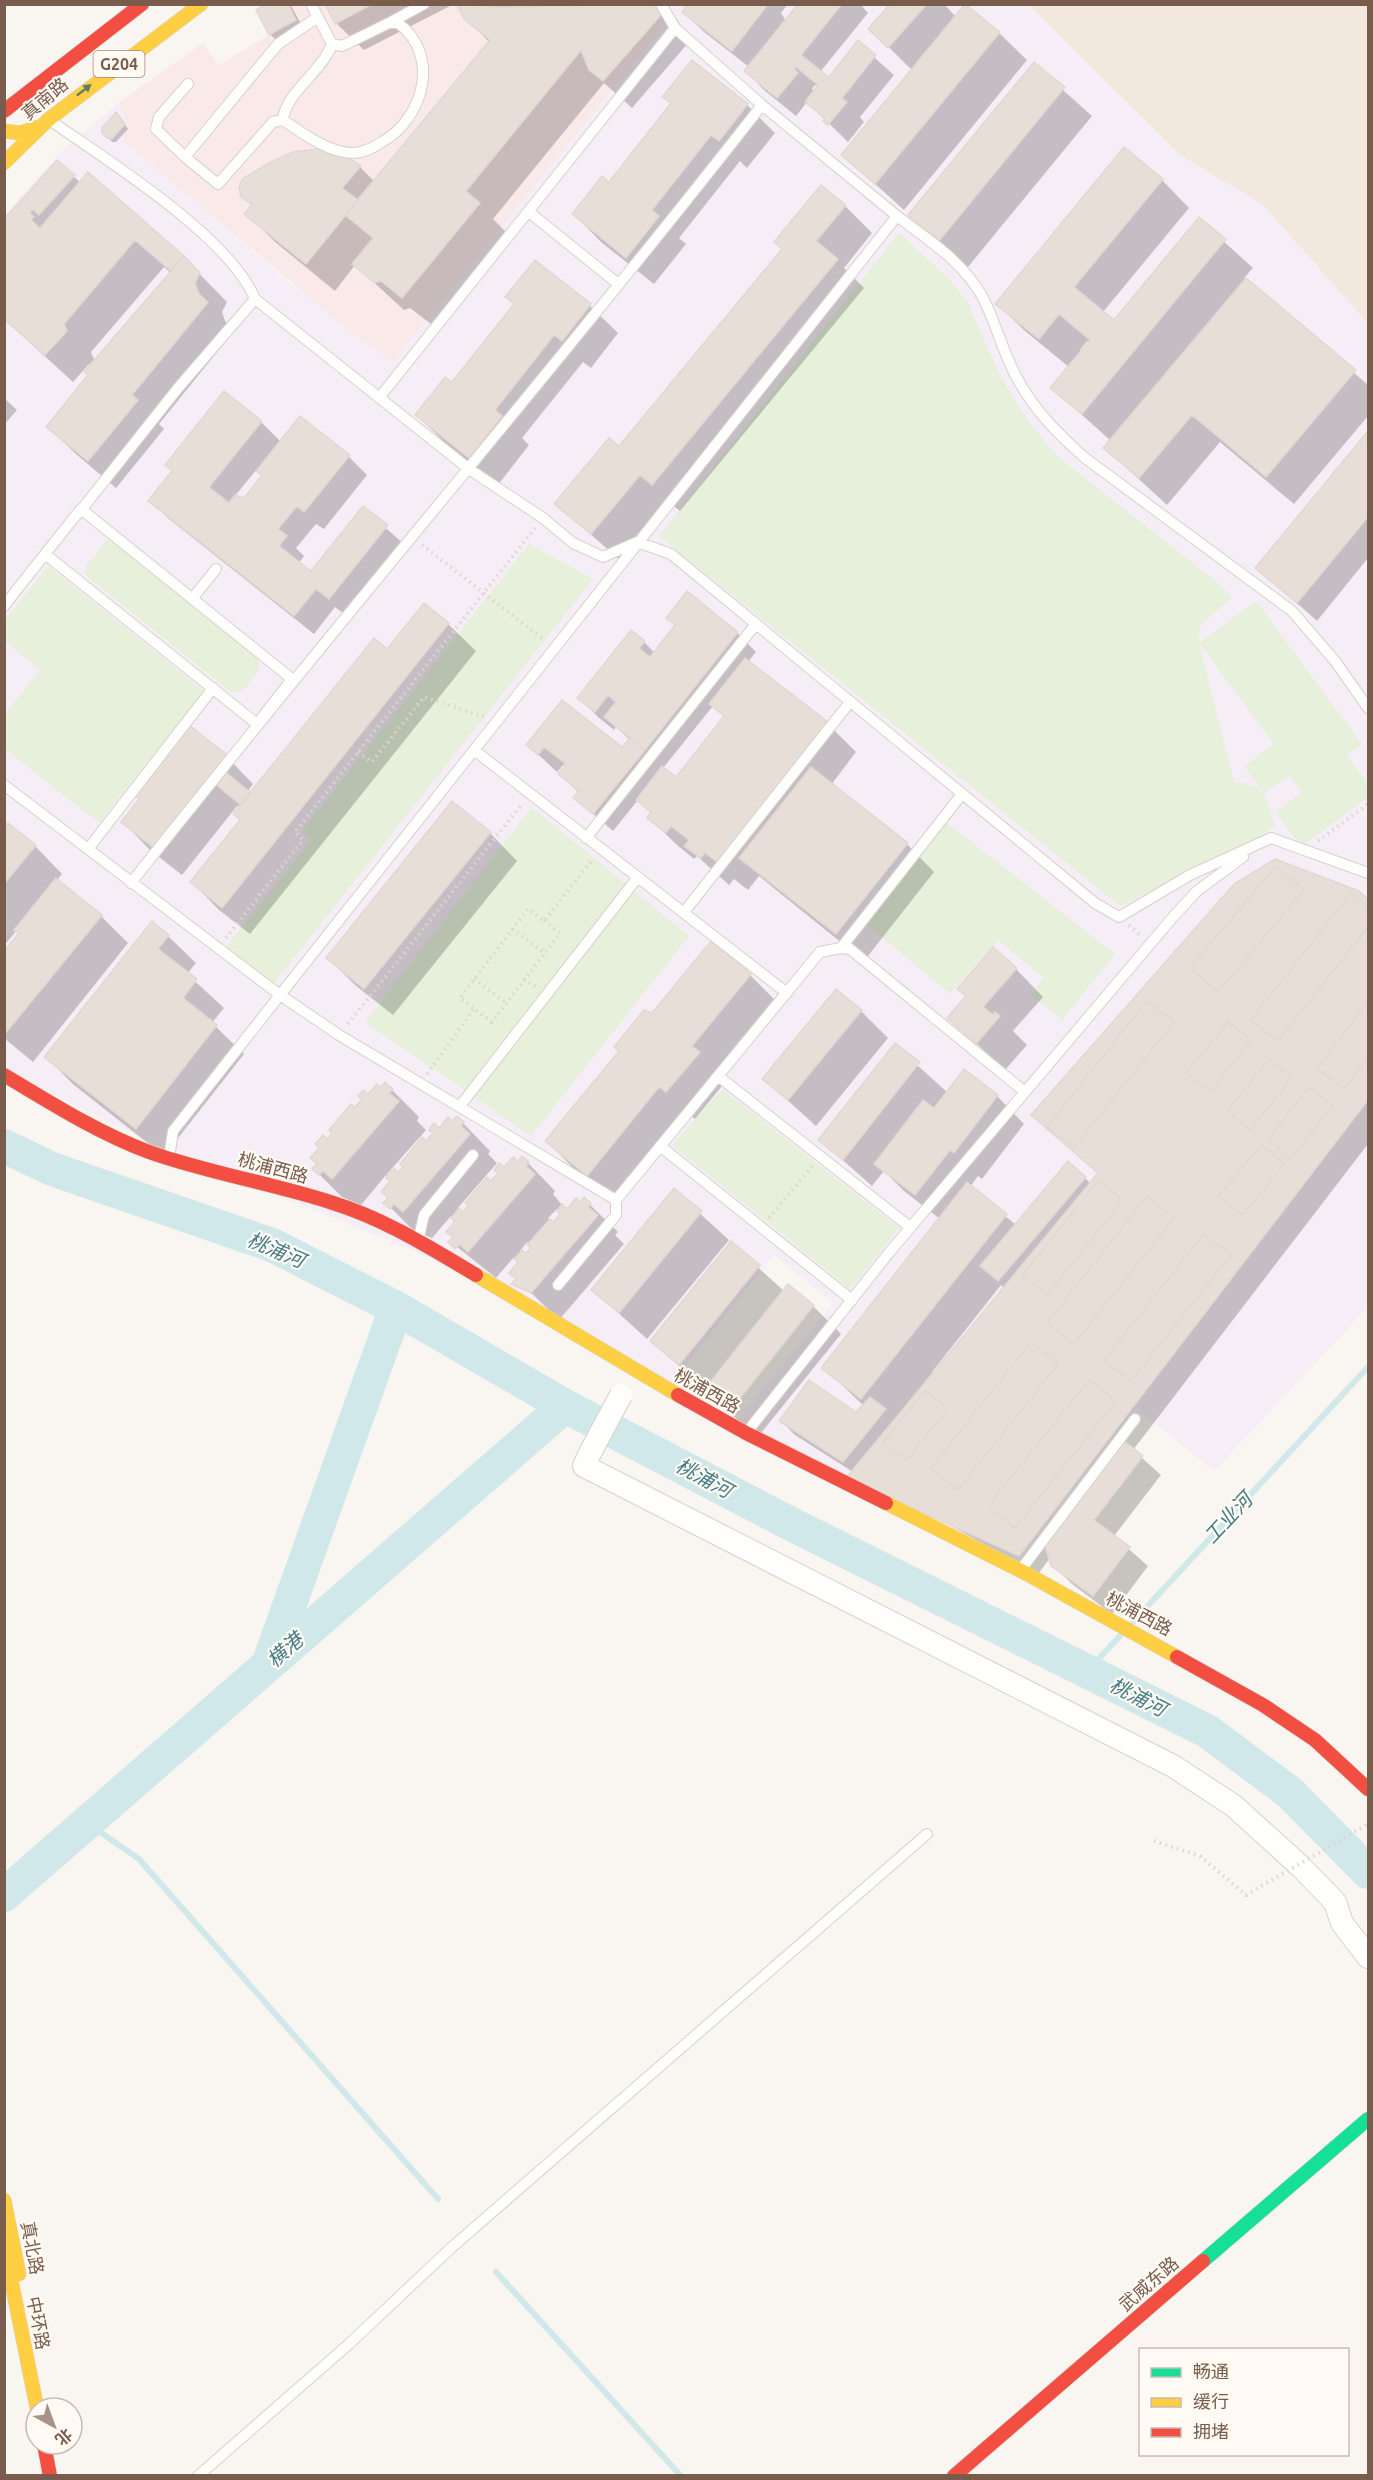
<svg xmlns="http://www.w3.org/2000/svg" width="1373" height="2480" font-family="Ubuntu,'Noto Sans SC',sans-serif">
  <rect width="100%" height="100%" fill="#f9f5f0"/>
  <path fill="#f2e8de" d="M1029 5H1368V324L1263 205 1181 156Z"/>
  <path fill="#f6eef6" d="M657 5H1029L1181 156 1263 205 1368 324V899L1359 891 1275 859 1234 884 1031 1115 1098 1173 846 1478 736 1422 833 1303 774 1255 672 1383 529 1298 170 1151 5 1072V214L59 154 118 103 127 123 124 140 289 282 392 362Z
    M1368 1100V1307L1214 1471 1136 1408 1019 1556Z"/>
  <path fill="#fae9e9" d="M657 4 662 14 659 31 392 362 336 320 123 140 127 123 118 103 203 43 218 65 269 35 256 10 266 5Z"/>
  <path fill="#e7f0db" d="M899 233 948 278 967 301 1000 376 1029 422 1057 456 1223 587 1232 598 1201 624 1198 639 1234 782 1256 786 1266 799 1275 826 1249 843 1120 906 659 536Z
    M106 541H112L258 659 259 669 244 690 232 693 85 575 86 566Z
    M529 544 593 579 274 983 226 947 311 841 303 830Z
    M48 566 204 691 99 823 5 749V714L40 670 5 641V620Z
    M1256 601 1362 744 1347 756 1368 784V797L1301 847 1276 812 1302 792 1289 775 1264 794 1244 766 1274 744 1199 643Z
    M532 807 689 936 531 1136 365 1022Z
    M942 819 1115 954 1062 1020 1031 995 1044 978 998 940 950 994 860 919Z
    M722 1089 899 1228 850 1289 672 1145Z"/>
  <path fill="#0003" fill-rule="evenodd" d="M270 4H290L304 29 279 43 270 34Z
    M327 4H454L364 50 336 23Z
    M459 4H661L678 21 689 42 632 108 604 83 493 219 506 232 431 324 410 308 404 310 355 265 335 291 274 241 246 213 253 206 242 196 360 167 375 182 490 43 466 18Z
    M690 4H788L781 13 786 21 799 4H860L868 13 820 72 829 79 858 43 894 75 860 117 864 122 848 142 807 102 796 116 764 90 746 71 749 67 703 31 684 12ZM815 85 819 87 815 92 812 89Z
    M892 4H944L956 17 999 33 1027 60 904 210 843 155 913 71 870 29Z
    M692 62 747 105 775 133 747 168 740 161 679 238 686 244 654 284 601 242 574 214 609 184 672 104 664 96Z
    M1034 64 1092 116 968 267 910 215Z
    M120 118 128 129 116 142H112L108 137Z
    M57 162 81 183 88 175 183 257 227 302 222 312 225 321 235 330 159 424 164 429 116 488 76 454 48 427 90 375 91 366 89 364 73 382 4 319V221ZM164 267 171 273 95 362 91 352Z
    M1162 180 1189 208 1103 312 1115 322 1199 219 1253 268 1244 278 1368 385V416L1294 504 1220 442 1167 505 1105 448 1111 441 1052 388 1069 367 1025 331 997 304ZM1087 341 1090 343 1083 351 1080 350Z
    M845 206 872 233 844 268 864 288 680 511 668 501 620 560 556 504 619 448Z
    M535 262 590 306 618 333 591 368 583 362 522 438 529 445 498 485 444 442 417 415 452 384 515 305Z
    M4 398 17 410 4 425Z
    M261 422 281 442 349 457 367 475 324 529 316 524 296 548 304 556 299 563 311 574 363 508 405 545 348 617 335 607 314 634 169 519 150 501ZM257 469 263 476 244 500 235 496Z
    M1368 433V558L1317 621 1257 568Z
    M687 593 737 633 756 652 748 662 828 724 856 752 831 785 907 844 934 872 864 961 759 876 748 890 734 879 729 885 697 856 694 859 677 845 649 818 652 814 638 800 613 831 575 798 579 793 560 774 566 767 564 764 557 772 528 745 622 750 630 740 616 727 614 730 598 717 579 698 644 642 655 653 676 626ZM713 706 725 718 677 779 663 768Z
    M448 624 476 651 250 934 219 910 192 882 241 820 240 808 237 806 182 875 150 850 123 822 226 756 253 784 247 792 251 795 388 651Z
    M4 830 35 846 62 874 57 880 101 916 128 943 33 1062 4 1038V954L20 934 17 930 4 946Z
    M490 833 517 861 393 1015 355 985 328 958Z
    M1358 892 1368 901V1144L1133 1450 1161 1475 1114 1536 1148 1566 1112 1614 1072 1584 1053 1565 1050 1558 1038 1574 853 1472 795 1435 781 1421 856 1414 864 1406 823 1367 940 1219 904 1191 884 1171 872 1186 820 1140 895 1045 948 1093 997 1096 1024 1124 982 1179 978 1176 970 1187 1016 1225 1085 1178 1091 1184 1099 1174 1033 1115ZM1001 1285 1004 1289 934 1374 932 1372Z
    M168 936 196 963 187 974 224 1008 212 1023 244 1054 164 1156 74 1085 46 1057Z
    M1016 969 1043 997 1013 1031 1027 1045 1005 1070 949 1018Z
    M750 975 778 1003 719 1074 726 1081 695 1119 688 1113 615 1202 574 1169 547 1141 653 1015Z
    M861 1011 888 1038 816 1126 764 1079Z
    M382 1089 392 1090 419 1117 417 1121 426 1130 387 1174 389 1176 398 1174 439 1130 453 1123H463L490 1151 488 1154 497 1163 457 1209 464 1214 505 1169 518 1163H528L555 1191 553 1194 567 1211 584 1199 618 1232 615 1235 624 1244 559 1320 517 1279 520 1263 514 1257 496 1278 451 1242 455 1238 457 1221 451 1216 432 1238 413 1230 386 1203 390 1198 392 1181 386 1175 361 1205 342 1197 314 1169 327 1141 368 1096ZM557 1209 562 1214 554 1224 548 1218ZM527 1242 533 1248 526 1255 520 1251Z
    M674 1190 729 1240 647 1339 593 1290Z
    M731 1243 784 1291 813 1306 841 1334 757 1438 652 1341Z"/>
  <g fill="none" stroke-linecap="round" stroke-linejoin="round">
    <path stroke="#d0e8ea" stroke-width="6" d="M1133 1622 1368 1367
      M1088 1670 1120 1636
      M87 1823 139 1859 438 2199
      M496 2272 681 2476"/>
    <path stroke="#d0e8ea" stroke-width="34" d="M4 1146 52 1169 272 1245 396 1308 565 1406 793 1525 1207 1731 1289 1792 1368 1872
      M269 1662 396 1308
      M4 1895 565 1406"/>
  </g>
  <path fill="#e6ded7" stroke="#e2d8d2" stroke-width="1.5" d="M266 4H288L296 20 269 35 256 10Z
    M325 4H372L335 24Z
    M457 4 496 7 657 4 662 14 603 81 589 70 581 50 466 191 480 203 402 298 381 281 375 283 352 264 373 238 345 215 490 40 464 19Z
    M688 4H768L732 51 682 12Z
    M798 4H842L801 55 829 77 858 40 876 55 842 98 847 102 828 125 823 121 825 118 805 102 818 85 796 67 794 69 798 73 777 98 744 71Z
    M890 4H927L888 48 868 29Z
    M965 4 1000 32 875 184 841 155Z
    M692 60 748 104 719 141 711 135 652 210 659 216 626 258 572 214 602 176 609 182 671 103 662 97Z
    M1034 62 1065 87 939 241 908 215Z
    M116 112 125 124 112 139 107 138 102 133V128Z
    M1124 147 1163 179 1074 287 1114 320 1199 217 1226 239 1082 414 1050 388 1090 340 1059 314 1039 339 995 304Z
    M318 149 345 156 361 166 342 188 358 200 306 264 244 214 252 204 241 197 239 188 242 179 271 162 293 152Z
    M57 160 75 175 39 215 33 209 30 213 34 217 31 220 40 228 88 172 184 256 171 271 135 240 64 324 67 331 45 355 4 319V219Z
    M821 185 846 205 816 241 838 259 652 485 640 475 591 534 554 504 609 438 619 446 782 249 774 242Z
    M184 256 200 273 195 283 199 294 208 302 132 395 138 400 88 461 46 427 88 375 84 372Z
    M535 260 591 304 562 341 554 335 495 410 502 416 469 458 415 415 445 377 452 382 514 304 505 297Z
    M1246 278 1356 370 1266 477 1192 415 1139 478 1103 448Z
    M224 391 262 421 209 487 229 503 235 495 244 498 262 475 256 471 300 416 350 455 304 512 297 506 278 529 287 536 279 546 311 571 363 506 388 525 329 599 316 589 294 616 148 501 172 471 165 465Z
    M1368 431V517L1297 603 1255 568Z
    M687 591 738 632 645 750 604 717 616 702 608 695 595 712 577 698 631 630 645 641 639 648 650 657 675 625 666 618Z
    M424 603 449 623 222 908 190 882 240 820 233 814 374 638 387 649Z
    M745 658 829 723 720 864 705 853 701 858 684 846 689 840 671 826 666 833 647 818 651 812 636 800 662 766 676 777 724 716 709 704Z
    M562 700 622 747 630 738 645 750 593 814 573 798 579 791 558 774 566 764 544 747 538 755 526 745Z
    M188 724 227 755 218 766 251 793 241 805 209 779 154 848 121 822 139 799 133 793Z
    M811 767 908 843 836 934 739 858Z
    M452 801 491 832 364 989 326 958Z
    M8 823 36 845 4 884V828Z
    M1275 859 1359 891 1368 899V1100L1019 1556 846 1478 1098 1173 1031 1115 1234 884Z
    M1276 866 1304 890 1218 992 1190 968Z
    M56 878 102 915 4 1035V951L19 933 14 930Z
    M1351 893 1368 907V927L1278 1041 1251 1020Z
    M152 921 169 935 158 949 197 979 183 998 217 1025 136 1129 44 1057Z
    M711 941 751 974 692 1046 700 1052 666 1092 659 1087 587 1176 545 1141 619 1051 614 1047 644 1010 652 1013Z
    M993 947 1017 968 983 1007 993 1015 995 1012 1000 1016 976 1044 947 1018 966 996 957 989Z
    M836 989 862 1010 788 1100 762 1079Z
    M1147 1001 1174 1022 1074 1148 1047 1127Z
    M1368 1002V1058L1344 1089 1317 1068Z
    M1228 1022 1251 1040 1210 1092 1186 1073Z
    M895 1043 920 1062 843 1160 818 1140Z
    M1269 1059 1292 1078 1250 1130 1227 1111Z
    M964 1069 998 1095 954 1153 950 1150 915 1195 874 1164 923 1100 934 1108Z
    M385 1082 393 1089 389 1093 399 1101 332 1179 323 1171 319 1175 312 1169 317 1164 310 1158 319 1148 315 1144 323 1135 327 1139 332 1133 329 1130 351 1104 355 1107 362 1099 358 1096 363 1090 368 1094 377 1084 381 1087Z
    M1309 1087 1333 1106 1291 1158 1268 1139Z
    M457 1116 464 1122 461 1126 470 1134 403 1212 394 1204 390 1209 383 1203 388 1198 381 1192 390 1181 386 1178 394 1168 398 1172 403 1167 400 1164 422 1137 426 1141 433 1133 429 1130 434 1123 439 1128 448 1117 453 1121Z
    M1261 1145 1284 1164 1243 1215 1219 1196Z
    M522 1156 529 1162 526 1166 535 1174 468 1252 459 1244 455 1249 448 1242 453 1237 446 1232 455 1221 451 1218 459 1208 463 1212 468 1206 465 1203 487 1177 491 1181 498 1173 494 1170 499 1163 504 1167 513 1157 518 1161Z
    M1068 1161 1086 1177 998 1281 980 1266Z
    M1098 1181 1123 1200 1047 1295 1022 1275Z
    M967 1182 1007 1214 861 1399 821 1368Z
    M674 1188 702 1211 619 1313 591 1290Z
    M1147 1196 1174 1218 1074 1344 1047 1323Z
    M584 1197 591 1203 588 1207 598 1215 531 1293 511 1284 516 1279 509 1273 518 1262 514 1259 522 1250 526 1253 531 1248 527 1245 550 1219 554 1222 560 1214 557 1211 562 1204 567 1209 576 1198 580 1202Z
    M1204 1234 1231 1255 1131 1381 1104 1360Z
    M731 1241 760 1265 679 1365 650 1341Z
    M788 1284 814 1305 729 1412 703 1391Z
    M1031 1342 1058 1364 958 1490 931 1468Z
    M809 1380 856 1412 870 1397 886 1409 843 1462 779 1421Z
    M1089 1380 1116 1401 1015 1528 988 1506Z
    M925 1390 948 1409 906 1460 883 1442Z
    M1124 1441 1143 1456 1094 1520 1130 1547 1093 1596 1051 1566 1045 1546Z"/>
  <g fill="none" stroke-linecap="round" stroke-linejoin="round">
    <g stroke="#d7d1cb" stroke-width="12">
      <path id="lane" d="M311 4 332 44C322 72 285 93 283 120 302 133 329 153 353 153 364 153 373 148 382 142 424 118 441 55 398 23H389L342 46 332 44
        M661 4 675 28 762 105
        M389 23 424 4
        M283 120 273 122 218 184 185 157 278 44 318 17
        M51 121C108 161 229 236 255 299L469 469 543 518 573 543 603 557 637 542 671 554 1095 903 1119 917 1190 875 1271 838 1368 873
        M185 157 156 129 159 117 188 84
        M529 212 617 283
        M379 398 675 28
        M81 509 292 679 257 724 45 554Z
        M78 514 178 388 255 299
        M192 599 216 569
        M4 606 49 549
        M474 750 787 993
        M4 785 280 995 897 216C928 240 964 262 983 298 996 323 1003 353 1017 378 1034 410 1058 434 1085 458L1292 611 1335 661 1368 708
        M586 838 756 624
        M88 849 213 688
        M131 883C338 621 556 368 762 105L897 216
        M684 912 850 702
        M841 948 850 949 1025 1092
        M718 1076 910 1227
        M460 1106 638 877
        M660 1146 852 1300
        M170 1151 173 1131 280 995 339 1035 616 1200
        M419 1237 424 1215 473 1155
        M558 1285 616 1215V1200L820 952 841 948 962 794
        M747 1432 888 1254 1173 917 1197 891 1243 857
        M1022 1568 1135 1419
        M198 2476 349 2344 451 2248 927 1834"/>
    </g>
    <g stroke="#d7d1cb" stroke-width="24">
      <path id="street" d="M590 1453 584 1466 1173 1766 1234 1806 1300 1866 1335 1902 1342 1923 1368 1957"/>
    </g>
    <g stroke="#d9d2cb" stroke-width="15">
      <path id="fast" d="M1203 2261 1368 2119"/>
    </g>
    <g stroke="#d9d2cb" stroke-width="15">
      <path id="slow" d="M4 131 20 133 39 127
        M4 163 49 119 201 4
        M476 1275 678 1395
        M886 1503 1027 1574 1177 1657
        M4 2200 19 2274
        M4 2245 37 2408"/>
    </g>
    <g stroke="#d9d2cb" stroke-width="15">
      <path id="jam" d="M4 111 142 4
        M4 1075C51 1103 98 1133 149 1152 208 1173 271 1183 330 1202 383 1218 429 1247 476 1275
        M678 1395 746 1433 886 1503
        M1177 1657 1263 1705 1315 1740 1368 1789
        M44 2444 50 2476
        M954 2476 1203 2261"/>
    </g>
    <path stroke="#dcd5d0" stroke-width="4" stroke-dasharray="1.5 4.5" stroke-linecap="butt" d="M422 545 544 640
      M358 752 372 762 424 697 485 717
      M1318 841 1368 804
      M544 921 560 933 492 1022 460 998 528 909 544 921 593 859
      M1129 925 1141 936
      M512 929 545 953
      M226 938 303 840 295 832 535 528
      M474 979 506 1003
      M524 979 536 987
      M348 1024 522 804
      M427 1074 474 1009
      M769 1218 812 1166
      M1154 1841 1200 1856"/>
    <use href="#lane" stroke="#fefefd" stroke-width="10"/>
    <use href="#street" stroke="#fefefd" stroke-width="22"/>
    <use href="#fast" stroke="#16e098" stroke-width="14"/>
    <use href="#slow" stroke="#ffcf43" stroke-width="14"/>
    <use href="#jam" stroke="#f24e42" stroke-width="14"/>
    <g stroke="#d7d1cb" stroke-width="24" stroke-linecap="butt">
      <path id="street-bridge" d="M590 1453 621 1395"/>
    </g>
    <path stroke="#dcd5d0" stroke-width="4" stroke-dasharray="1.5 4.5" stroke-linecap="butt" d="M1200 1856 1246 1895 1368 1824"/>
    <use href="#street-bridge" stroke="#fefefd" stroke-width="22"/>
  </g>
  <defs><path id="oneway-solid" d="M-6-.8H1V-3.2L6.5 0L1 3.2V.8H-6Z" transform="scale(1.5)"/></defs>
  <use fill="#617d60" href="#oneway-solid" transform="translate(84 90) rotate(-38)"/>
  <g text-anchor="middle" stroke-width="4.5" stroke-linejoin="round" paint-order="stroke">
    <rect fill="#fffaf3" stroke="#a28b7f" stroke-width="1.5" x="93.5" y="51" width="51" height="26" rx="4.5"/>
    <g font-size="16" font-weight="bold" fill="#7a5c4d">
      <text x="119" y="70">G204</text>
    </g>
    <g font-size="18" fill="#7a5c4d" stroke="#fffaf3">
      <text transform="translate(45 99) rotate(-40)" y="6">真南路</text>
      <text transform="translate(273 1168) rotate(15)" y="6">桃浦西路</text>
      <text transform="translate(707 1391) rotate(29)" y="6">桃浦西路</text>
      <text transform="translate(1139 1614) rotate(28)" y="6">桃浦西路</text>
      <text transform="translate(32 2248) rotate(79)" y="6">真北路</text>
      <text transform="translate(1149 2284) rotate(-41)" y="6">武威东路</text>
      <text transform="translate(38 2323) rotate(79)" y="6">中环路</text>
    </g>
    <g font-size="20" font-style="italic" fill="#437c86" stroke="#fffaf3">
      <text transform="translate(276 1250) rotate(23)" y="7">桃浦河</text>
      <text transform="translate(704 1478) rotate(28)" y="7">桃浦河</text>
      <text transform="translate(1228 1518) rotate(-47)" y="7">工业河</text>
      <text transform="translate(285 1650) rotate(-41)" y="7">横港</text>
      <text transform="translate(1138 1697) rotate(27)" y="7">桃浦河</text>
    </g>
  </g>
  <rect width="1373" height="2480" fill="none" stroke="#7a5c4d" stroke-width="12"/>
  <rect x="1139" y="2348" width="210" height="108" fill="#fffaf3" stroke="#cabbb1" stroke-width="1.5"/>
  <rect x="1151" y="2368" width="30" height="9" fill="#16e098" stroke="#cabbb1" stroke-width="1.5"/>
  <text x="1193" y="2378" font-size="18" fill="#7a5c4d">畅通</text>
  <rect x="1151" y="2398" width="30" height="9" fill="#ffcf43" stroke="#cabbb1" stroke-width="1.5"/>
  <text x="1193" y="2408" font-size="18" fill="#7a5c4d">缓行</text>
  <rect x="1151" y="2428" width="30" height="9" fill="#f24e42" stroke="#cabbb1" stroke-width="1.5"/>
  <text x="1193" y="2438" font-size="18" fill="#7a5c4d">拥堵</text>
  <g transform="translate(54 2426) rotate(139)"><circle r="28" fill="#fffaf3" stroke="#cabbb1" stroke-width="1.5"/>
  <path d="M0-4.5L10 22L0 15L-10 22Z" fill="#a69286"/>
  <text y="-9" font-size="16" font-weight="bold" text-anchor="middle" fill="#7a5c4d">北</text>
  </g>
</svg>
